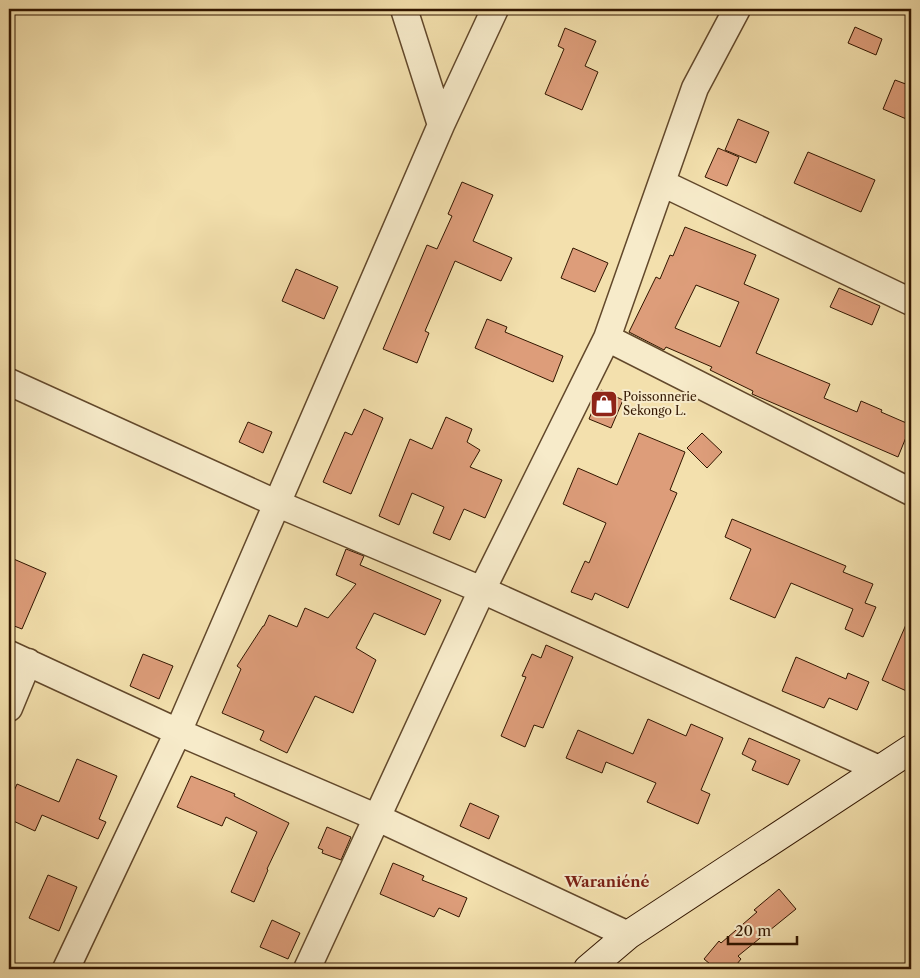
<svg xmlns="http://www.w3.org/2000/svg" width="920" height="978" font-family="'Libre Caslon Text',serif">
  <rect width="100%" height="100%" fill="#f3e0ad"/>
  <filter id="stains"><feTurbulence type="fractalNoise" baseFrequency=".004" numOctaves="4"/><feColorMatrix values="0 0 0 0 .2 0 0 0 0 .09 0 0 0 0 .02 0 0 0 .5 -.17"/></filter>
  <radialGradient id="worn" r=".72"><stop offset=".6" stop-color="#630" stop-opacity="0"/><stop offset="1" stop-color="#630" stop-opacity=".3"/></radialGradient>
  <path fill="#dd9d7a" stroke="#321600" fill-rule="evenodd" d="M855 27 882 39 876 55 848 43Z
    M565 28 596 41 585 66 598 72 582 110 545 94 564 49 558 46Z
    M895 80 911 86V121L883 109Z
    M738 119 769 132 756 163 725 150Z
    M718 148 739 157 727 186 705 177Z
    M808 152 875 180 861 212 794 183Z
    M462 182 493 195 473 241 512 258 501 281 455 261 425 331 429 333 417 363 383 349 427 245 437 249 452 216 448 214Z
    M685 227 756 255 744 284 779 299 756 353 830 384 824 398 857 412 861 401 882 410 881 412 911 425 898 457 752 394 753 391 710 370 712 367 666 347 664 350 629 332 656 277 660 279 670 255 673 256ZM696 285 739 302 720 347 675 328Z
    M573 248 608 263 595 292 561 278Z
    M296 269 338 287 324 319 282 301Z
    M839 288 880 306 872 325 830 307Z
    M487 319 507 327 505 332 563 356 553 382 475 348Z
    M601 390 623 400 611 428 589 419Z
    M364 409 383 418 351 494 323 482 345 432 352 435Z
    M446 417 472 429 467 442 480 450 470 467 502 480 485 518 464 509 450 540 433 533 444 507 412 493 399 525 379 516 410 439 432 449Z
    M248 422 272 432 263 453 239 442Z
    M639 433 685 452 670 490 677 493 628 608 595 593 592 600 571 592 585 561 589 563 606 523 563 504 578 468 617 485Z
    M702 433 722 452 707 468 687 448Z
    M732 519 846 566 843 572 873 584 865 603 876 607 863 637 845 629 853 609 791 583 775 618 730 599 751 549 725 537Z
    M346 549 364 556 360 565 441 600 425 635 374 613 356 648 376 660 353 713 315 696 287 753 260 740 264 731 222 713 241 669 237 666 263 626H264L269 615 297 627 305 608 328 618 356 584 336 575Z
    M9 557 46 573 22 629 9 624Z
    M911 613V693L882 680Z
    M546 645 573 657 543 728 534 725 525 747 501 736 526 677 522 676 532 654 541 658Z
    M143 654 173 666 159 699 130 686Z
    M796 657 846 679 848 673 869 682 857 710 829 698 824 708 782 691Z
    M648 719 686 736 691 724 723 738 701 790 710 794 698 824 647 802 656 783 606 762 602 773 566 758 578 730 633 754Z
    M749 738 800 760 788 785 752 770 756 761 742 754Z
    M77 759 117 776 99 819 106 822 98 839 42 815 35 831 9 819V803L17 784 59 802Z
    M191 776 235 794 234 796 289 823 267 869 268 870 254 902 231 892 257 832 226 817 222 826 177 807Z
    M470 803 499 816 489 839 460 826Z
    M327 827 351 837 341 860 322 853 323 850 318 848Z
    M393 863 424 876 422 880 467 898 459 917 439 908 434 917 380 894Z
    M48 875 77 887 59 931 29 918Z
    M779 889 796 909 738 956 741 959 733 969H716L704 959 719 941 721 943 757 912 754 910Z
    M272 920 300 933 288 959 260 947Z"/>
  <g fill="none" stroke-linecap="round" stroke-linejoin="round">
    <g stroke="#62482b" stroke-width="29">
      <path id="street" d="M404 9 441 125
        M662 183 911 302
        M607 338 911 492
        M9 382 278 504 482 590 879 769
        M9 654 178 732 378 818 628 935
        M9 708 28 662
        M66 969 178 732 441 125 495 9
        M307 969 482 590 607 338 695 88 737 9"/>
    </g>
    <g stroke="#321600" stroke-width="30">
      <path id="secondary" d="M588 969 628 935 911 749"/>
    </g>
    <use href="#street" stroke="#f7ebca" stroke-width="26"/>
    <use href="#secondary" stroke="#f7ebca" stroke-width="28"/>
  </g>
  <defs>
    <g id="shop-square" transform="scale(1.4375)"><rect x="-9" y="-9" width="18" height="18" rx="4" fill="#8f2418" stroke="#f7ebca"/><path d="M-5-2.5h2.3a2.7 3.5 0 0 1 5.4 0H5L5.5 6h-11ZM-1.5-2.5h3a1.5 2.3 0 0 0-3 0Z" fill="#fff"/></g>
  </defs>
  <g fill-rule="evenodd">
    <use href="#shop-square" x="604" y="404"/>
  </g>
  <g text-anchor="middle" stroke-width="4" stroke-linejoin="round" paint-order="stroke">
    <g font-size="12" fill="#321600" stroke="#f7ebca" text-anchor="start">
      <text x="623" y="401">Poissonnerie<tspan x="623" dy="14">Sekongo L.</tspan></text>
    </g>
    <g font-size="15" font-weight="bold" fill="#7a1f14" stroke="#f7ebca">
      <text x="607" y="887">Waraniéné</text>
    </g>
  </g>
  <rect width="920" height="978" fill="none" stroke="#f3e0ad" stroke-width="30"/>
  <rect x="10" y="10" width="900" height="958" fill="none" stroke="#321600" stroke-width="2.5"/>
  <rect x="15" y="15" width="890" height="948" fill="none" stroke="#321600"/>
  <path d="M728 936v8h69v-8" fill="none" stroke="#321600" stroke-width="2.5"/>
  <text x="735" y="936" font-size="15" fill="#321600" stroke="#f7ebca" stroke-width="4" paint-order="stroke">20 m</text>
  <rect width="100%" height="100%" filter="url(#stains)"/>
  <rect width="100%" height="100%" fill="url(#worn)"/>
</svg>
